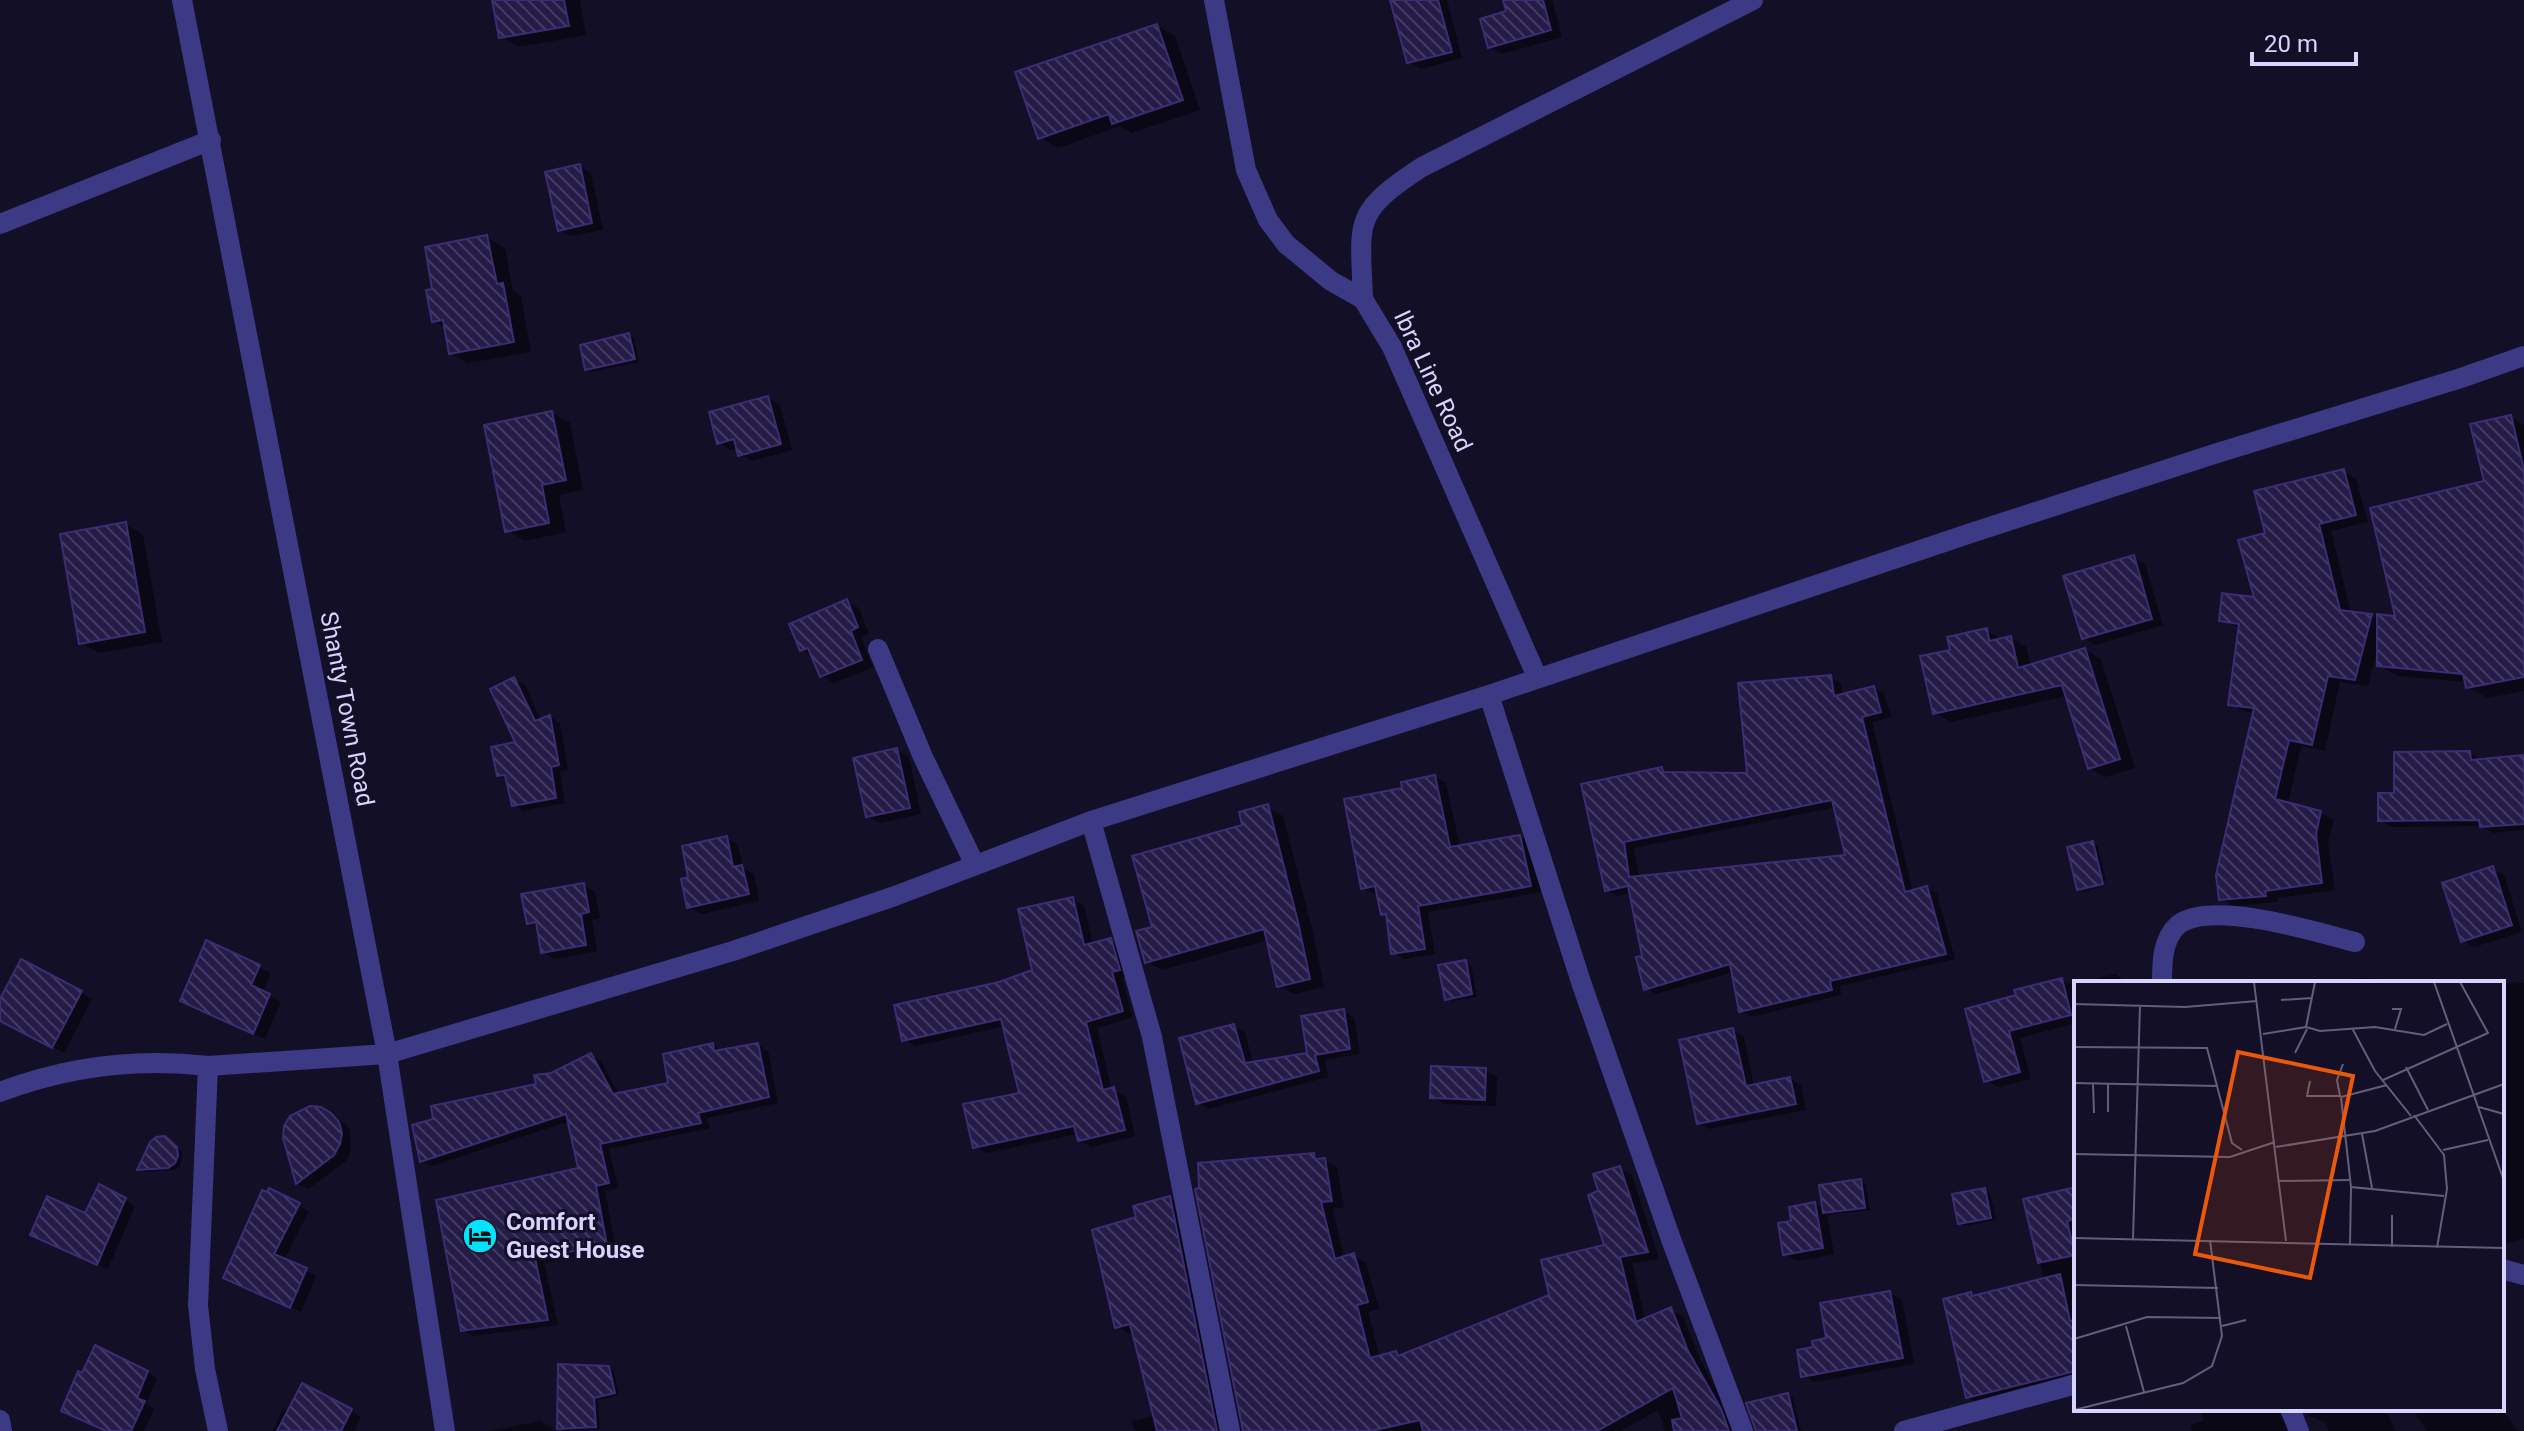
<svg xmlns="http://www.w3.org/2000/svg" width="2524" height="1431" font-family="Roboto,sans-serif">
  <defs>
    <pattern id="building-back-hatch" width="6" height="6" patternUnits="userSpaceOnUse" patternTransform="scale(2)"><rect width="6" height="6" fill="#241b47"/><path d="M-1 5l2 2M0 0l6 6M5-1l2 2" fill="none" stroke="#433b63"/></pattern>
  </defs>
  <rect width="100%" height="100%" fill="#130f26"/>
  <path fill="#0007" fill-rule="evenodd" d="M494 0H580L586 35 519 47 501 36Z
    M1392 0H1447L1462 58 1421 69 1409 62Z
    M1505 0H1552L1562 37 1502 54 1490 47 1509 13Z
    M1157 26 1175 36 1200 110 1132 133 1120 126 1058 148 1040 137Z
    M579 166 591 173 603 230 571 236 559 230Z
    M487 237 505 248 513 291 521 295 531 352 468 363 450 353 446 328 434 321 435 291Z
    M628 335 634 338 639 362 592 372 587 369Z
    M768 398 780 405 792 450 752 461 740 454 738 448 731 450 719 443Z
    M552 413 570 423 583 490 559 495 566 532 525 541 507 530Z
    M2511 417 2524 425V691L2487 698 2468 687 2467 682 2398 676 2379 665 2378 648 2368 686 2340 682 2325 751 2301 746 2288 804 2321 813 2334 820 2328 842 2335 890 2278 898V902L2234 906 2221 899 2255 713 2243 711 2231 704 2240 628 2221 620 2256 599 2267 534 2343 471 2356 479 2368 522 2331 531 2351 613 2372 616 2379 620 2398 619 2486 483Z
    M125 524 143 535 162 642 99 653 81 643Z
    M2133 558 2145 564 2163 625 2095 645 2083 638Z
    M847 602 859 608 869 634 861 637 873 667 834 683 822 676 814 657 802 650Z
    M1986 630 2003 640 2011 638 2026 647 2031 667 2085 650 2101 659 2135 768 2105 777 2090 768 2067 696 1951 722 1935 713 1952 651Z
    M1830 677 1841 683 1843 696 1874 688 1884 694 1891 717 1872 722 1913 892 1927 888 1937 894 1955 959 1840 986 1841 995 1751 1017 1741 1011 1734 972 1656 994 1646 988 1644 957 1631 893 1617 896 1606 890 1583 785 1661 769 1670 774 1749 775ZM1836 807 1847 856 1639 878 1634 848Z
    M514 680 525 685 541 721 550 717 560 723 568 770 560 772 565 803 524 811 513 805 509 781 499 775 518 744Z
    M897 750 909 757 921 814 880 823 868 816Z
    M2470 753 2482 760 2524 757V830L2493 833 2481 826 2391 827 2380 820 2396 795Z
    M1435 777 1446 783 1460 847 1520 837 1531 843 1541 892 1428 912 1435 954 1404 959 1393 953 1388 917 1383 914 1378 893 1374 894 1363 888 1405 790Z
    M1267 807 1283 816 1313 932 1324 987 1294 994 1279 985 1268 940 1162 970 1146 961 1154 928 1245 826Z
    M726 838 738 845 743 868 754 874 759 901 701 914 689 907 691 878Z
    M2093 843 2098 846 2106 881 2080 887V890L2078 889Z
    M2492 869 2504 875 2522 932 2474 947 2462 940Z
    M583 885 595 892 600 918 592 920 597 951 555 959 543 952 539 928 529 922Z
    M2107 885 2084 892 2082 891Z
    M1072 899 1084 906 1093 945 1110 940 1122 947 1130 976 1122 978 1133 1017 1097 1028 1112 1090 1126 1096 1135 1136 1091 1147 1080 1140 1078 1134 986 1153 974 1146 1021 1094 1005 1026 916 1046 904 1039 1000 984 1034 971Z
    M207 943 271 973 263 992 281 1002 265 1039 194 1007Z
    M22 962 92 999 64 1053 0 1019V1004Z
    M1465 962 1471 965 1477 997 1452 1001 1447 998Z
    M2116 974 2128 983H2076V1023L2020 1038 2031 1079 1998 1087 1986 1080 2018 997 2061 980 2069 984Z
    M2360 978 2524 983V1239L2502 1245V983H2315Z
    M1344 1011 1354 1018 1360 1054 1325 1060 1328 1077 1209 1109 1198 1102 1234 1026 1245 1032 1253 1064 1309 1055Z
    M1733 1030 1744 1037 1754 1086 1790 1079 1801 1085 1806 1110 1709 1129 1699 1123Z
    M712 1045 723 1052 758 1045 768 1051 778 1103 707 1118 710 1128 609 1149 618 1188 605 1191 616 1250 544 1263 558 1325 473 1336 463 1330 580 1169 570 1121 432 1166 422 1161 551 1075 591 1055 601 1061 619 1095 671 1084Z
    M1485 1070 1497 1077 1496 1106 1444 1104 1432 1097Z
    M321 1109 343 1122 350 1130 351 1151 346 1161 308 1189 297 1183Z
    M171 1142 182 1152 180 1166 174 1170 144 1172 139 1169Z
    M1313 1155 1337 1167 1344 1207 1333 1209 1344 1258 1353 1255 1366 1263 1379 1309 1368 1312 1380 1358 1396 1354 1401 1357 1551 1296 1606 1246 1601 1192 1619 1168 1632 1175 1659 1259 1632 1263 1645 1320 1671 1310 1683 1317 1700 1359 1738 1431H1665L1658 1410 1621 1431H1244Z
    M1861 1181 1866 1184 1870 1210 1827 1215 1834 1254 1797 1261 1785 1254 1815 1204 1825 1210Z
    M2076 1189V1374L1981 1405 1967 1397 1971 1295 1975 1297 2044 1280 2026 1201Z
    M270 1190 309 1211 284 1260 316 1276 301 1312 236 1284Z
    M1985 1190 1990 1193 1996 1220 1965 1226 1960 1222Z
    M1170 1198 1182 1205 1227 1431H1135L1132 1421 1155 1416 1134 1332 1129 1334 1117 1326 1139 1219Z
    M125 1200 135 1206 108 1269 43 1241 86 1215Z
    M1890 1293 1902 1300 1914 1364 1815 1382 1803 1376 1816 1348Z
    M609 1368 614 1371 619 1395 598 1400 600 1429 565 1431 559 1428Z
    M147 1372 157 1378 146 1404 154 1409 144 1431H107Z
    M1787 1395 1793 1398 1801 1431H1756Z
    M283 1408 290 1411H351L361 1417 354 1431H273Z
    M2502 1408 2518 1431H2427L2412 1409Z
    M2200 1409H2294L2295 1431H2192L2190 1426 2204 1420Z
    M2306 1409H2386L2395 1431H2329L2326 1423 2309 1416Z
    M540 1421 552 1428 553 1431H489Z"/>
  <path fill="url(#building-back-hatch)" stroke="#3b2d73" stroke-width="2" fill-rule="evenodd" d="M492 0H564L569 26 499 38Z
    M1390 0H1438L1452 52 1407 63Z
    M1503 0H1543L1551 30 1488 48 1480 19 1506 11Z
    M1157 24 1183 100 1112 124 1109 114 1038 139 1015 72Z
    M580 164 592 223 558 231 545 172Z
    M487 235 497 284 503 283 514 342 449 354 443 320 432 322 426 290 432 289 425 247Z
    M629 333 635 359 585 370 580 345Z
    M768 396 781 444 738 456 734 439 717 444 709 412Z
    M552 411 566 480 542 485 549 523 505 532 484 425Z
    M2511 415 2524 470V677L2466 688 2463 674 2377 666V614L2395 616 2370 508 2484 481 2470 424Z
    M2344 469 2356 515 2319 524 2340 610 2372 614 2355 680 2328 676 2312 745 2289 740 2275 799 2321 811 2316 834 2322 883 2265 891 2266 896 2219 900 2216 875 2254 708 2228 705 2239 624 2219 621 2222 593 2254 597 2238 540 2265 533 2254 491Z
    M126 522 145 632 79 644 60 534Z
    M2134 555 2152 619 2082 639 2063 576Z
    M847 599 858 627 851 631 862 660 820 677 808 648 800 651 789 624Z
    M1987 628 1989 641 2011 636 2018 668 2085 648 2120 759 2088 769 2062 685 1933 714 1920 656 1950 650 1947 637Z
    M1831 675 1834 696 1874 686 1881 712 1862 717 1905 892 1927 886 1946 954 1830 981 1832 990 1739 1012 1730 964 1644 990 1636 957 1642 956 1628 886 1605 891 1581 784 1662 767 1663 772 1747 773 1738 683ZM1832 800 1845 855 1629 877 1624 842Z
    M514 677 535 721 550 715 559 765 551 767 556 798 512 806 505 775 497 776 491 747 515 742 490 689Z
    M897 748 910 808 866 817 853 758Z
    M2470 751 2471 760 2524 755V824L2480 827 2479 820 2378 821V793H2394V752Z
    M1435 775 1450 847 1520 835 1531 886 1418 906 1425 949 1391 954 1386 914 1381 915 1375 886 1361 889 1344 799 1402 788 1401 782Z
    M1268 804 1298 922 1310 979 1277 987 1264 929 1145 963 1136 931 1152 927 1132 856 1242 825 1239 812Z
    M727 836 733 867 742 865 749 894 687 908 681 879 688 877 682 846Z
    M2093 841 2103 884 2077 890 2067 847Z
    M2493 866 2512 925 2461 942 2442 883Z
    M584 883 589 912 581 914 586 945 541 953 536 922 527 924 521 894Z
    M1073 897 1084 945 1111 938 1120 970 1112 972 1123 1011 1086 1022 1103 1090 1114 1087 1125 1130 1078 1141 1074 1126 973 1148 963 1104 1019 1093 1001 1019 902 1041 894 1005 999 982 1032 970 1018 909Z
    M206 940 260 965 251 985 270 994 253 1034 180 1001Z
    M21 959 82 991 52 1048 0 1021V999Z
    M1466 960 1472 994 1445 1000 1438 965Z
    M2062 978 2071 1015 2009 1031 2020 1072 1984 1082 1965 1009 2016 995 2014 990Z
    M1344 1009 1350 1049 1315 1055 1319 1071 1196 1104 1179 1038 1234 1024 1245 1063 1307 1053 1301 1016Z
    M1733 1028 1746 1086 1790 1077 1796 1104 1697 1124 1679 1040Z
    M713 1043 714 1051 758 1043 769 1097 698 1113 701 1123 600 1144 609 1183 596 1186 607 1245 535 1258 548 1320 461 1331 436 1200 578 1168 566 1114 420 1162 412 1125 433 1119 431 1106 536 1084 534 1075 551 1073 591 1053 613 1094 668 1083 663 1054Z
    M1431 1066 1486 1068 1485 1100 1430 1098Z
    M310 1106 321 1107 331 1113 339 1122 342 1133 340 1144 334 1155 296 1184 283 1138 284 1126 290 1116Z
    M165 1136 177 1147 178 1156 175 1163 168 1168 137 1170 150 1142 156 1137Z
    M1314 1153 1315 1159 1325 1158 1332 1201 1321 1202 1335 1259 1354 1253 1368 1302 1357 1305 1370 1358 1396 1351 1398 1356 1549 1295 1541 1260 1604 1245 1588 1195 1598 1191 1593 1174 1620 1166 1648 1252 1620 1257 1636 1322 1671 1307 1688 1351 1721 1409 1729 1431H1674L1672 1420 1682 1418 1673 1388 1597 1431H1423L1420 1420 1371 1431H1243L1195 1189 1199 1188 1198 1163Z
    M1861 1179 1865 1208 1823 1213 1819 1185Z
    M99 1184 126 1198 97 1265 30 1235 47 1196 85 1213Z
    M2076 1187V1219L2067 1221 2075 1255 2038 1263 2023 1199Z
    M269 1188 300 1203 274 1254 307 1268 290 1308 223 1278 262 1190 267 1192Z
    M1985 1188 1991 1218 1958 1224 1952 1194Z
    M1170 1196 1217 1431H1157L1130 1324 1115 1328 1092 1230 1136 1217 1133 1206Z
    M1815 1202 1823 1248 1783 1255 1778 1223 1791 1221 1789 1207Z
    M2060 1274 2070 1321 2076 1320V1371L1966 1398 1943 1299 1971 1292 1972 1296Z
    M1890 1291 1903 1358 1801 1377 1797 1350 1813 1347 1812 1341 1826 1338 1820 1303Z
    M95 1345 148 1371 137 1398 145 1401 131 1431H106L61 1411 78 1371 82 1373Z
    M558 1364 609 1366 615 1393 594 1398 596 1427 557 1429Z
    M302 1383 352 1409 341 1431H277Z
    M1788 1393 1797 1431H1756L1746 1403Z"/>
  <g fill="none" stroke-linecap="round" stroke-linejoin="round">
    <path stroke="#3d3a85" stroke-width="20" d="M182 0 387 1054 445 1431
      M1214 0 1246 170 1268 220 1286 244 1331 281 1363 299 1392 347 1537 677
      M0 224 211 140
      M1363 299C1360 220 1352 213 1422 167L1753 0
      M878 649 923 757 975 865
      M1489 695 1582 985 1672 1242 1743 1431
      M1091 821 1152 1037 1230 1431
      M2162 983C2162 963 2162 939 2178 925 2210 899 2317 932 2355 942
      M208 1066 387 1054 733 951 895 896 1091 821 1489 695 1971 533 2211 455 2458 379 2524 356
      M0 1092C66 1067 138 1058 208 1066L198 1305 205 1369 218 1431
      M2502 1269 2524 1275
      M2290 1409 2299 1431
      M0 1420 2 1431
      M1904 1431 2076 1384"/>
  </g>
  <defs>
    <g id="hotel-disc" transform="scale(1.8)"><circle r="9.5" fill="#00e5ff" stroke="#130f26"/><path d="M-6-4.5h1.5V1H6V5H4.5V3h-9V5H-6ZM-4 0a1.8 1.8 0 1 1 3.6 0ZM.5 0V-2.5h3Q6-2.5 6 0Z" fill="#111"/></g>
  </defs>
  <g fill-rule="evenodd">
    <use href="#hotel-disc" x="480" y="1236"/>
  </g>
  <g text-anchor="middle" stroke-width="6" stroke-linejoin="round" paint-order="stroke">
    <g font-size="24" fill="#d9d4ff" stroke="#130f26">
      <text transform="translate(1433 381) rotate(65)" y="8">Ibra Line Road</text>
      <text transform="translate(347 709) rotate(79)" y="8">Shanty Town Road</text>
    </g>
    <g font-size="24" font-weight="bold" fill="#d9d4ff" stroke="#130f26" text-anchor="start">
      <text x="506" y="1230">Comfort<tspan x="506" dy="28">Guest House</tspan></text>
    </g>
  </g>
  <g transform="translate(2074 981)">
    <rect width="430" height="430" fill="#130f26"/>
    <path fill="none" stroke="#625e7d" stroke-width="2" d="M180 1 212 260M360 1 430 200M207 19 238 17M0 23 111 26 183 20M318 28H327L321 48M232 46 246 50 301 46 350 54 373 43M278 47 301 90 337 135M189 53 232 46 241 1M0 66 133 67 158 162 168 169M221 72 233 48M332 86 354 129M309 99 414 52 386 1M236 100 233 115H267M0 102 144 105M19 103 20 132M34 103V131M313 104 267 116 277 206 370 215M266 115 263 99 269 83M405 126 430 133M340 134 370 174 373 208 363 267M288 153 298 207M202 166 301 150 430 103M369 169 414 159M0 173 156 176 201 161M205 200 275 199M0 257 430 267M59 258 66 24M276 264 277 206M318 266V234M0 304 144 307M52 345 70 411M148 345 172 339M0 358 73 336 147 337M0 429 109 402 138 385 148 355 136 259"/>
    <path fill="#e8590c" fill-opacity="0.15" stroke="#e8590c" stroke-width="4" d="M164 71 279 95 236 297 121 273Z"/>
    <rect width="430" height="430" fill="none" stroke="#d9d4ff" stroke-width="4"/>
  </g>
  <path d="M2252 52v12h104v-12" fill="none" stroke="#d9d4ff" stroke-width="4"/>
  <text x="2264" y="52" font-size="24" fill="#d9d4ff" stroke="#130f26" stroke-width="6" paint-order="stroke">20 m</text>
</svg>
